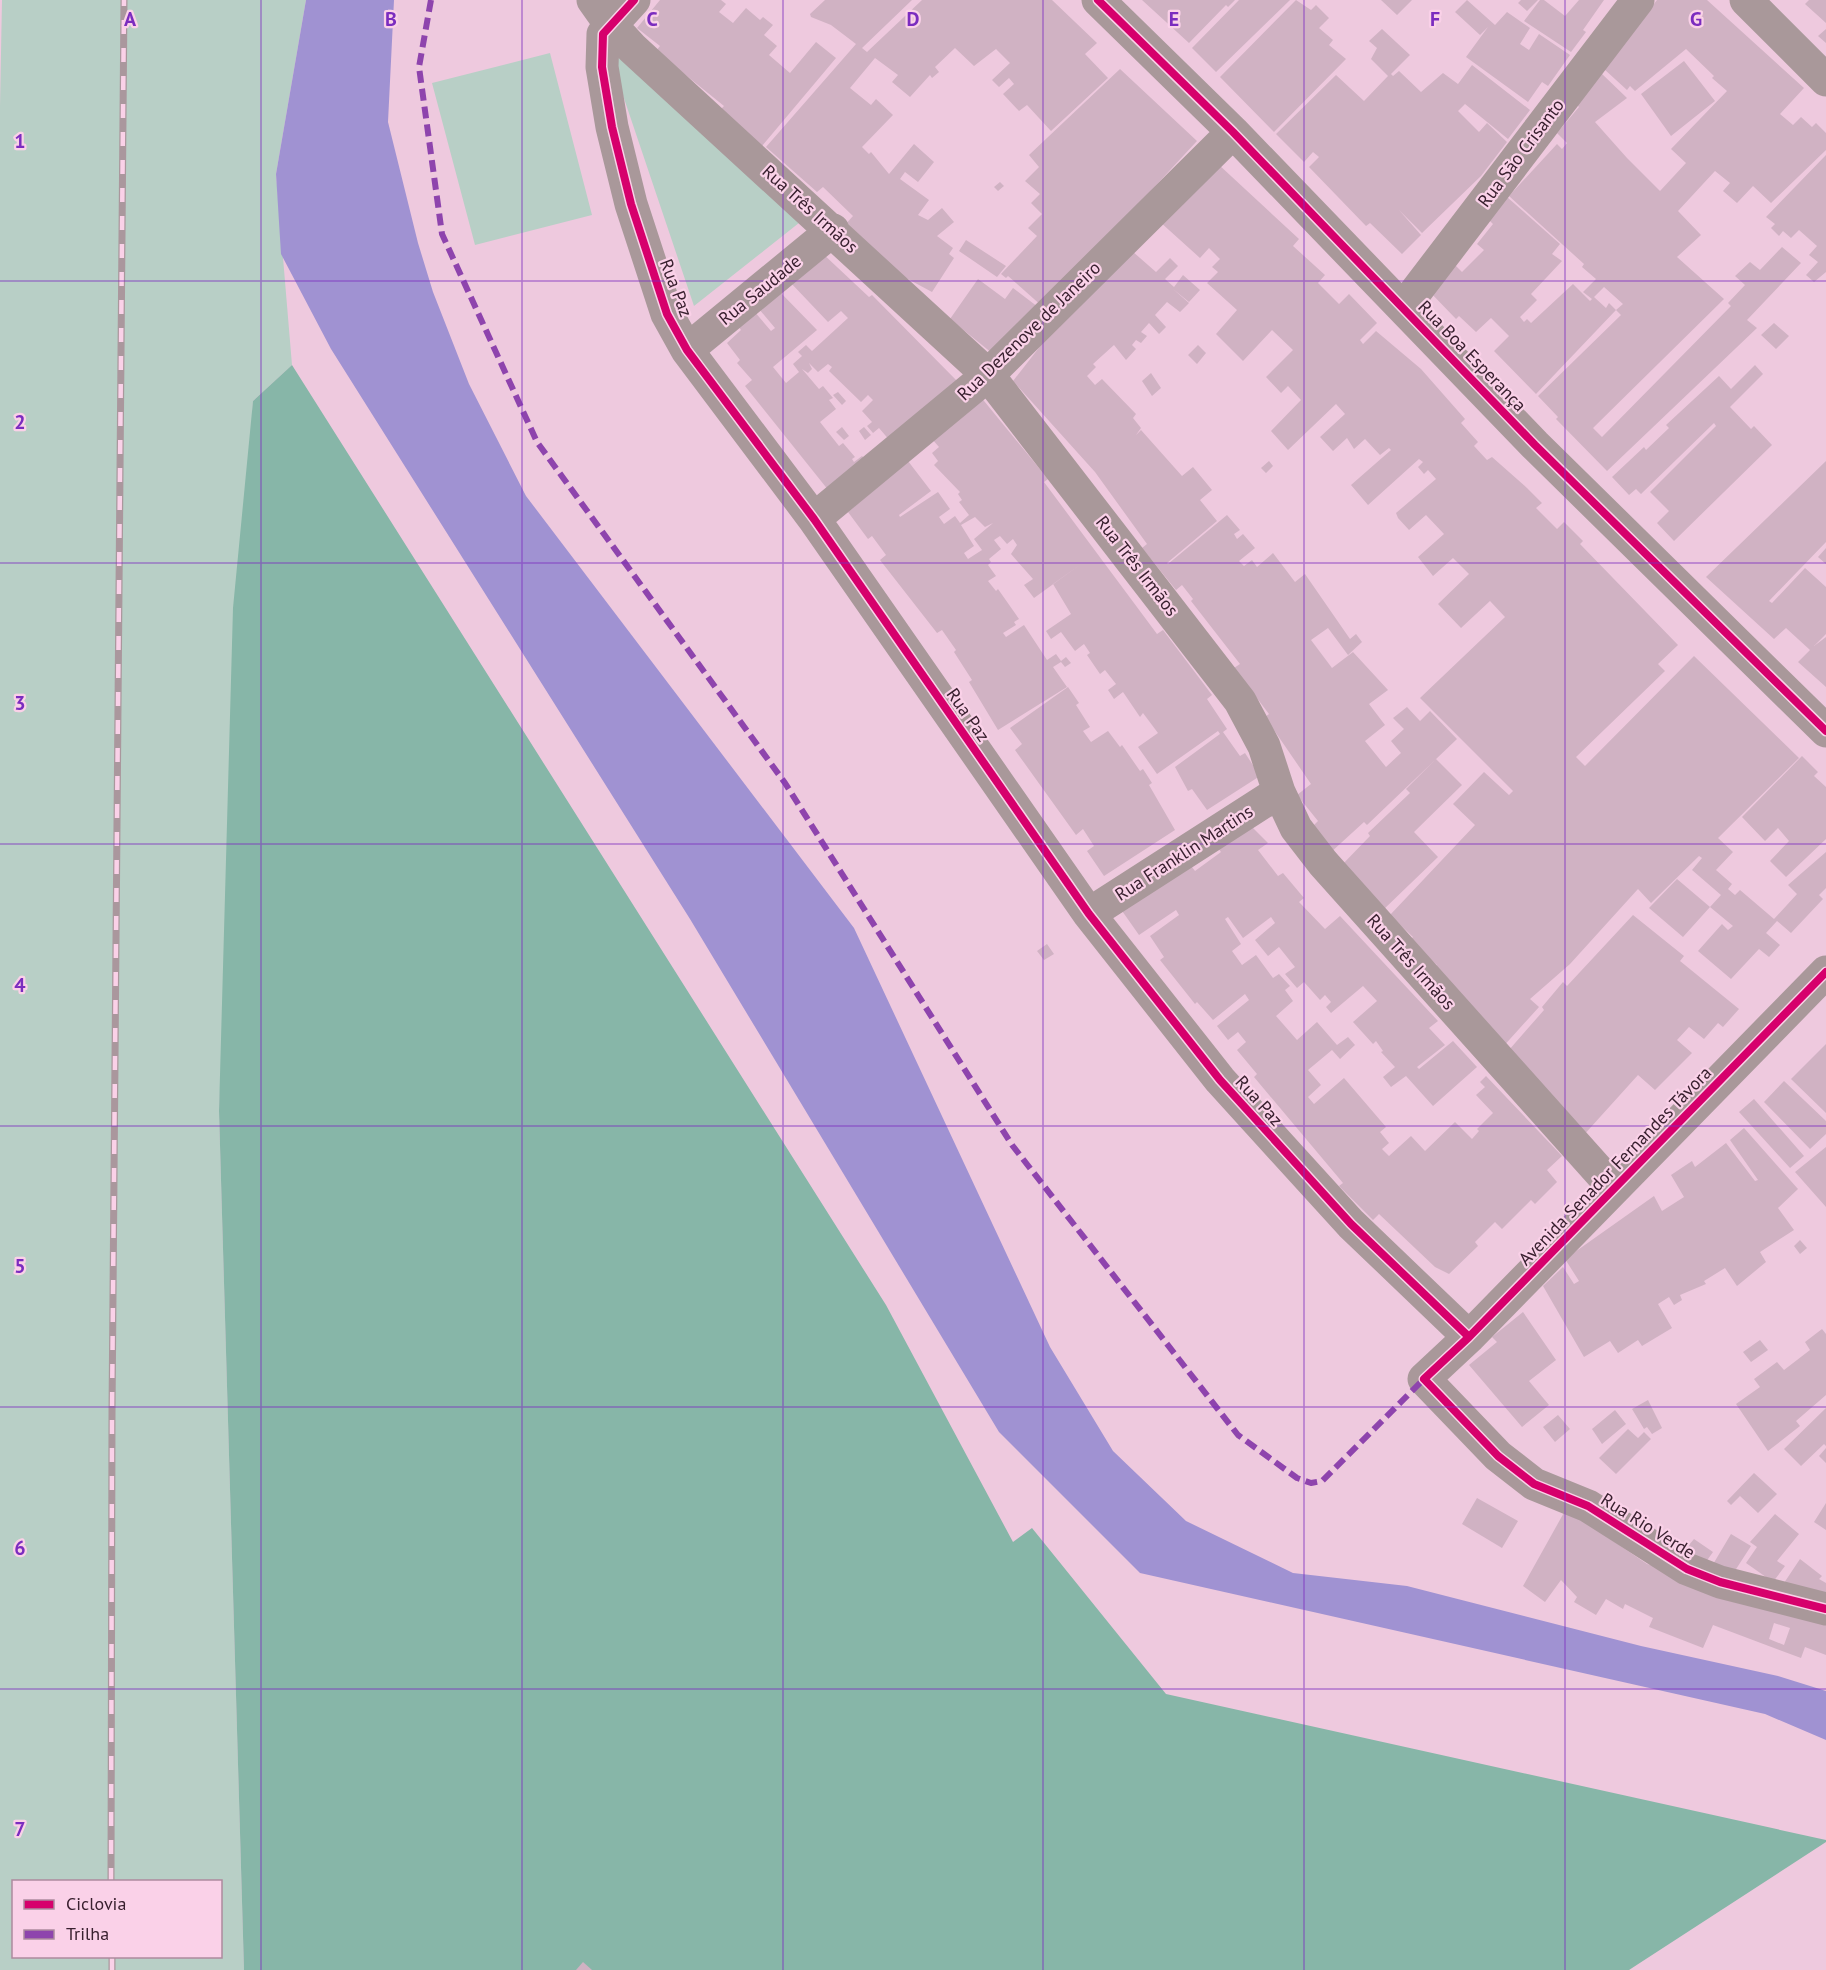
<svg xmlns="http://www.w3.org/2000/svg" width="1826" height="1970" font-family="'PT Sans',sans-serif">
  <rect width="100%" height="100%" fill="#eec9de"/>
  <path fill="#b8cfc6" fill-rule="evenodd" d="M2 0H306L276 174 292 365 253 401 219 1111 244 1970H0V106ZM14 1882H220V1956H14Z
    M604 39 804 219 694 306Z
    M550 53 592 215 475 245 432 83Z"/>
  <path fill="#87b6a8" d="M292 365 886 1305 1013 1542 1032 1528 1166 1694 1826 1840V1842L1629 1970H244L219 1111 233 608 253 401Z"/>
  <path fill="#a092d2" d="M306 0H394L388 122 418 243 433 292 469 384 526 496 854 928 1050 1347 1113 1451 1186 1521 1293 1573 1407 1586 1641 1646 1778 1676 1826 1691V1740L1765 1714 1140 1573 999 1432 690 919 331 349 281 254 276 174Z"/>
  <path fill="#d0b2c3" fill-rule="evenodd" d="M660 0H721L726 4 719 12 733 23 746 8 760 20 763 17 773 25 764 35 777 46 769 55 790 73 816 42 836 58 762 146 721 109 724 106 656 51 660 46 637 28Z
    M825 0H912L862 48 867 52 922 0H1052L1097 43 1085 54 1108 78 1051 131 1027 105 1019 111 1003 94 1014 84 1009 78 999 87 992 80 1010 63 996 49 974 66 955 48 935 67 939 72 932 78 930 75 910 97 892 82 898 75 875 58 850 88 871 105 876 99 893 115 862 147 869 154 871 152 889 174 914 144 934 162 918 182 905 172 900 179 929 200 918 215 928 220 942 208 954 222 937 236 953 248 949 254 954 258 932 292 906 278 843 227 853 216 823 187 817 192 766 147 856 44 831 25 811 17 810 14Z
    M1142 0H1235L1228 7 1226 5 1189 43Z
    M1239 0H1290L1216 72 1192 48Z
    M1296 0 1311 10 1316 5 1329 18 1319 28 1333 40 1329 45 1346 59 1274 132 1220 77Z
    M1381 0H1412L1397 15Z
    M1467 0 1495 25 1507 12 1530 28 1520 44 1529 50 1539 34 1570 55 1548 86 1542 82 1528 102 1466 57 1488 27 1480 35 1455 12Z
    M1521 0H1538L1527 11 1518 3Z
    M1540 0H1544L1565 16 1579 0H1604L1583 30 1586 32 1571 52 1524 21Z
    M1657 0H1707L1804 88 1780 114 1793 125 1801 117 1812 127 1816 123 1826 133V150L1771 203 1753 186 1737 203 1723 191 1730 183 1715 171 1678 211 1701 235 1677 257 1724 299 1593 428 1602 437 1731 306 1728 303 1745 285 1735 276 1750 262 1760 270 1782 247 1801 263 1747 320 1757 328 1607 471 1556 419 1558 417 1538 396 1621 315 1616 310 1623 304 1604 287 1594 297 1606 308 1609 303 1616 310 1536 394 1494 351 1509 336 1491 318 1476 332 1459 316 1456 319 1428 290 1454 264 1462 272 1484 250 1477 244 1493 224 1488 219 1507 197 1560 244 1552 254 1562 261 1531 294 1537 300 1520 317 1524 322 1527 319 1531 323 1573 284 1590 301 1592 299 1583 292 1596 279 1582 267 1584 264 1509 196 1557 144 1562 149 1567 143 1557 133 1579 107 1577 105 1601 73 1627 98 1595 122 1627 158 1660 191 1686 163 1671 149 1727 91 1712 78 1714 76 1686 49 1635 91 1630 86 1627 90 1604 69Z
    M1809 0H1826V23L1805 4Z
    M1382 29 1410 55 1391 74 1393 76 1399 71 1421 92 1443 73 1458 84 1472 65 1530 110 1508 139 1465 104 1458 111 1479 132 1487 123 1507 142 1481 176 1422 233 1399 210 1421 235 1402 254 1370 223 1366 226 1309 167 1319 157 1313 152 1304 162 1276 134 1336 75 1364 101 1388 76 1371 59 1377 48 1369 41Z
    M1826 29V43L1818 36Z
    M1684 61 1715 101 1671 136 1641 94Z
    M1120 69 1197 141 1043 307 1008 276 1006 278 1001 274 1037 236 1028 228 1042 214 1031 203 1040 194 1025 181 1039 167 1029 155Z
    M1826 155V272L1814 282 1806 275 1818 262 1809 255 1817 246 1799 230 1791 238 1783 231 1779 236 1771 228 1775 224 1766 217Z
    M1218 164 1299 239 1293 246 1325 275 1318 283 1339 304 1349 294 1377 323 1360 340 1363 344 1376 331 1421 369 1465 419 1461 423 1478 442 1474 446 1487 460 1492 457 1527 488 1542 503 1536 508 1557 529 1564 522 1583 541 1580 544 1678 645 1658 664 1665 671 1576 757 1585 766 1694 656 1799 758 1718 838 1733 852 1716 870 1732 884 1728 889 1735 895 1740 890 1774 919 1797 894 1788 885 1826 852V888L1819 895 1823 899 1791 933 1777 921 1766 933 1780 945 1769 957 1759 949 1731 979 1698 951 1722 924 1728 930 1733 926 1710 907 1721 895 1692 870 1702 858 1699 856 1651 903 1638 889 1570 964 1530 999 1539 1007 1501 1049 1433 969 1437 965 1409 941 1413 937 1390 915 1475 825 1453 804 1484 772 1509 795 1513 791 1420 698 1505 617 1490 601 1461 628 1438 604 1469 574 1453 558 1433 576 1418 557 1444 534 1426 515 1409 530 1398 518 1396 513 1436 479 1428 470 1424 474 1418 467 1423 462 1419 459 1368 505 1351 485 1391 450 1389 448 1380 455 1365 439 1354 449 1347 438 1333 451 1320 437 1345 414 1336 404 1288 450 1271 431 1301 400 1288 386 1281 393 1266 377 1293 350 1272 330 1243 361 1216 334 1237 310 1207 283 1218 272 1212 267 1220 259 1209 248 1200 258 1159 221Z
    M1000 182 1004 186 998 191 994 187Z
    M966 240 1006 266 997 277 959 251Z
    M1132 251 1156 272 1170 258 1178 266 1165 279 1174 287 1183 275 1200 290 1189 302 1173 289 1189 303 1180 312 1167 302 1155 315 1166 327 1159 334 1149 323 1141 332 1147 336 1141 343 1136 340 1132 345 1136 349 1126 360 1114 345 1093 364 1096 367 1087 376 1095 385 1102 379 1136 414 1133 418 1141 428 1136 435 1141 430 1182 476 1193 467 1212 490 1200 500 1217 521 1167 563 1168 564 1227 515 1240 530 1234 534 1237 539 1243 534 1255 548 1239 561 1244 566 1252 560 1257 567 1273 553 1295 582 1305 574 1350 639 1356 634 1362 642 1348 655 1328 628 1311 640 1332 668 1353 652 1388 690 1369 704 1385 725 1365 741 1386 767 1401 753 1391 741 1404 729 1393 718 1407 707 1420 721 1430 711 1457 739 1367 825 1364 822 1330 853 1310 829 1318 821 1297 795 1311 784 1265 717 1269 714 1234 668 1240 664 1191 601 1193 599 1182 585 1176 590 1142 548 1147 544 1095 472 1013 381 1045 340Z
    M821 252 869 297 872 295 959 383 891 442 879 428 873 433 867 426 872 422 862 411 873 400 868 395 861 402 829 371 832 367 828 364 818 372 809 363 812 369 808 373 802 369 819 389 823 386 833 398 829 400 836 409 820 422 839 446 843 443 855 457 852 459 854 462 862 456 867 461 829 491 745 386 752 380 737 363 740 360 727 343 741 330 738 326 754 311 771 331 775 328 759 309 779 291 817 330 773 367 786 383 799 372 793 364 802 356 798 352 806 345 812 351 848 318 841 311 828 322 789 281Z
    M978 279 1005 299 1013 288 1038 307 998 358 950 319Z
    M1774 323 1789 336 1776 349 1761 335Z
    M1198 345 1206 353 1197 364 1188 355Z
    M1755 365 1763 374 1730 407 1751 429 1754 426 1772 445 1674 541 1657 523 1669 511 1650 492 1716 426 1714 423 1641 494 1636 489 1629 495 1612 477 1644 447 1646 450 1669 428 1666 425 1719 376 1731 389Z
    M1151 373 1161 388 1152 396 1142 381Z
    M838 392 846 401 842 405 833 395Z
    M980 396 1048 479 1044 482 1157 634 1163 630 1197 675 1212 695 1207 699 1227 729 1223 732 1240 756 1245 753 1260 776 1207 810 1192 789 1188 791 1175 767 1220 734 1218 731 1157 774 1138 747 1158 733 1143 713 1140 717 1123 692 1114 699 1108 690 1116 684 1105 670 1100 674 1087 655 1090 653 1084 644 1075 651 1061 632 1051 639 1046 631 1071 614 1053 584 1081 564 1034 598 1024 585 1033 579 1011 554 1017 545 1013 539 1007 544 1000 536 994 540 1001 549 989 559 991 562 988 565 996 576 988 581 996 591 998 589 1019 619 1014 622 1016 625 1003 633 1006 637 1024 625 1047 660 1056 654 1061 661 1066 657 1071 663 1065 667 1061 662 1053 667 1067 687 998 730 969 682 972 680 954 652 956 650 942 630 937 633 880 560 886 555 872 536 868 539 848 512 908 461 931 491 899 515 900 517 938 492 950 509 939 517 944 524 955 516 960 523 969 515 959 502 962 500 958 494 960 492 934 465 938 461 932 453 939 447 932 439ZM975 517 985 527 993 523 974 539 982 550 968 559 964 553 974 546 961 525Z
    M842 427 849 436 844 440 836 432Z
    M864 427 871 435 865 440 859 431Z
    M1269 461 1273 466 1266 473 1261 468Z
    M1826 461V542L1769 601 1772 603 1805 568 1826 587V634L1814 646 1826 637V687L1798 662 1810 650 1786 628 1774 639 1706 577Z
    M1826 548V564L1818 557Z
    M1068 687 1079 703 1076 705 1090 727 1083 731 1091 742 1108 731 1120 747 1122 745 1140 771 1143 769 1152 783 1149 785 1175 830 1104 876 1087 851 1094 846 1083 829 1076 835 1015 750 1022 744 1010 728Z
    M1802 756 1818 772 1814 776 1826 787V839L1786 877 1770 861 1789 841 1778 828 1765 841 1742 817Z
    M1436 759 1462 785 1414 832 1438 857 1382 911 1339 868 1370 836 1368 833 1410 793 1406 789Z
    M1248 823 1268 843 1258 850 1278 876 1283 873 1304 898 1299 902 1325 929 1340 916 1438 1021 1429 1028 1445 1045 1417 1067 1419 1069 1453 1041 1477 1067 1433 1106 1406 1076 1391 1087 1383 1077 1395 1067 1381 1052 1383 1051 1376 1041 1373 1044 1353 1022 1377 1001 1363 986 1331 1013 1326 1007 1331 1002 1325 995 1320 1000 1304 982 1297 988 1285 974 1295 967 1279 947 1268 956 1255 940 1275 923 1271 917 1243 938 1228 917 1225 919 1241 944 1232 951 1242 965 1256 955 1273 978 1279 974 1290 986 1285 990 1293 1001 1276 1016 1297 1040 1317 1022 1337 1045 1348 1037 1355 1045 1340 1059 1332 1050 1308 1070 1321 1085 1308 1097 1314 1104 1344 1078 1386 1127 1380 1132 1389 1143 1382 1149 1389 1156 1411 1136 1425 1151 1455 1122 1472 1139 1479 1131 1477 1129 1493 1113 1476 1095 1485 1087 1480 1082 1486 1076 1562 1156 1547 1170 1557 1182 1535 1204 1531 1200 1502 1229 1495 1222 1475 1242 1478 1246 1449 1274 1435 1267 1379 1214 1373 1220 1339 1186 1343 1183 1254 1077 1257 1074 1237 1050 1246 1042 1238 1032 1228 1040 1217 1026 1249 1000 1245 994 1213 1020 1197 1002 1195 1004 1160 960 1164 957 1150 936 1179 915 1176 910 1139 935 1120 908 1188 862 1195 871 1221 852 1215 844Z
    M1677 879 1710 907 1683 937 1649 908Z
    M1633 915 1684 956 1680 961 1739 1009 1723 1027 1718 1023 1704 1039 1689 1027 1677 1040 1692 1053 1655 1090 1638 1075 1582 1137 1502 1058 1544 1010 1542 1007 1563 982 1567 986Z
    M1047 944 1054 954 1044 960 1037 951Z
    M1826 1044V1113L1791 1079Z
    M1784 1081 1826 1121V1134L1810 1149 1764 1102Z
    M1754 1099 1804 1156 1790 1168 1739 1112Z
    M1744 1128 1798 1189 1778 1208 1794 1230 1760 1252 1766 1262 1737 1286 1725 1268 1704 1281 1706 1284 1680 1295 1682 1300 1674 1305 1669 1297 1658 1304 1672 1328 1642 1346 1638 1340 1618 1353 1610 1341 1584 1357 1543 1286 1563 1267 1574 1284 1579 1281 1565 1259 1654 1196 1662 1211 1684 1197 1671 1175 1692 1161 1695 1167 1726 1143 1755 1181 1758 1180 1730 1140Z
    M1826 1147V1207L1795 1172Z
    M1800 1240 1807 1248 1800 1254 1794 1246Z
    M1523 1312 1556 1360 1529 1381 1549 1405 1522 1427 1469 1365 1497 1342 1492 1337Z
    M1822 1329 1826 1334V1395L1796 1421 1800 1426 1768 1451 1736 1404 1760 1387 1754 1379 1777 1362 1784 1370 1810 1350 1805 1342Z
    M1760 1340 1768 1350 1751 1362 1743 1352Z
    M1648 1400 1662 1428 1652 1434 1647 1427 1644 1429 1632 1409Z
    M1826 1408V1446L1824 1444 1801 1466 1784 1449Z
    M1615 1410 1626 1424 1602 1444 1592 1429Z
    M1558 1415 1570 1429 1555 1442 1543 1427Z
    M1628 1429 1638 1438 1644 1432 1651 1439 1616 1474 1599 1458Z
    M1826 1448V1463L1819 1456Z
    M1754 1473 1777 1494 1758 1513 1740 1496 1731 1505 1727 1501Z
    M1477 1498 1518 1521 1502 1548 1462 1524Z
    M1826 1503V1530L1814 1522Z
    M1566 1509 1647 1564 1826 1621V1655L1805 1647 1801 1658 1713 1625 1703 1648 1649 1627 1653 1618 1625 1604 1623 1609 1606 1599 1596 1615 1574 1602 1577 1597 1561 1580 1545 1602 1523 1586ZM1774 1623 1790 1628 1784 1645 1769 1639Z
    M1775 1514 1799 1534 1777 1561 1785 1566 1773 1582 1746 1563 1757 1547 1750 1542Z
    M1731 1534 1751 1546 1727 1583 1709 1571Z
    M1694 1539 1713 1552 1698 1573 1678 1558Z
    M1800 1559 1822 1576 1819 1579 1826 1583V1601L1780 1589Z
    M583 1962 592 1970H576Z"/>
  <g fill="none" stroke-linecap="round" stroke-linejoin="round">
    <path stroke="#a9989a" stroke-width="33" d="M593 0 610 24 632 48 988 375 1240 701 1264 746 1279 792 1296 828 1323 863 1613 1187
      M634 0 603 34 602 67 612 127 631 204 667 314 687 350 814 519 1089 914 1220 1080 1351 1224 1469 1337
      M1098 0 1233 132 1535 445 1826 731
      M1746 0 1826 80
      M1404 307 1638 0
      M687 350 833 230
      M814 519 988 375 1233 132
      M1089 914 1279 792
      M1826 972 1469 1337 1424 1379 1498 1456 1534 1484 1588 1506 1687 1569 1720 1582 1826 1609"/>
    <g stroke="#aa979d" stroke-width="7">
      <path id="rail" d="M111 1882 112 1413 124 0
        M112 1956V1970"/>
    </g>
    <use href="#rail" stroke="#fad1e8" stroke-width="4.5" stroke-dasharray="14" stroke-linecap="butt"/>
    <path stroke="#8e44ad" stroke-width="6" stroke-dasharray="12 6" stroke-linecap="butt" d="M431 0 419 67 442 234 537 442 785 783 1012 1145 1238 1435 1297 1478 1311 1483 1322 1481 1424 1379"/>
    <g stroke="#fad1e8" stroke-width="11">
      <path id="cycleway" d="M634 0 603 34 602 67 612 127 631 204 667 314 687 350 814 519 1089 914 1220 1080 1351 1224 1469 1337
        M1098 0 1233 132 1535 445 1826 731
        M1826 972 1469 1337 1424 1379 1498 1456 1534 1484 1588 1506 1687 1569 1720 1582 1826 1609"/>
    </g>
    <use href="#cycleway" stroke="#d6006c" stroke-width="8"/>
  </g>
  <path fill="none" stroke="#7b2cbf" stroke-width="1.5" stroke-opacity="0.55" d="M261 0V1970M522 0V1970M783 0V1970M1043 0V1970M1304 0V1970M1565 0V1970M0 281H1826M0 563H1826M0 844H1826M0 1126H1826M0 1407H1826M0 1689H1826"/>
  <g text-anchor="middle" stroke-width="4.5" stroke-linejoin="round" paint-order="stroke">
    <g font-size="18" fill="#39202f" stroke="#fad1e8">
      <text transform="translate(1521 153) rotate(-53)" y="6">Rua São Crisanto</text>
      <text transform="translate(810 209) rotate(42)" y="6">Rua Três Irmãos</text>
      <text transform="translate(676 288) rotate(69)" y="6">Rua Paz</text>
      <text transform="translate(760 290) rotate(-39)" y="6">Rua Saudade</text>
      <text transform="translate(1029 331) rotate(-44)" y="6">Rua Dezenove de Janeiro</text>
      <text transform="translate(1472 356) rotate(46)" y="6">Rua Boa Esperança</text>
      <text transform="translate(1137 566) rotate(52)" y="6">Rua Três Irmãos</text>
      <text transform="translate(968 715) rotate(55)" y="6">Rua Paz</text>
      <text transform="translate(1184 853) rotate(-33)" y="6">Rua Franklin Martins</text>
      <text transform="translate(1411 962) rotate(48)" y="6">Rua Três Irmãos</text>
      <text transform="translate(1259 1101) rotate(48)" y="6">Rua Paz</text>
      <text transform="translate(1615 1166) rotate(-46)" y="6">Avenida Senador Fernandes Távora</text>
      <text transform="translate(1648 1526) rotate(32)" y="6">Rua Rio Verde</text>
    </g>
  </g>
  <g font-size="20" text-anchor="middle" font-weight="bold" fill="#7b2cbf" stroke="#fad1e8" stroke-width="4.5" stroke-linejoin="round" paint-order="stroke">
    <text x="130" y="26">A</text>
    <text x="391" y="26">B</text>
    <text x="652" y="26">C</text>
    <text x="913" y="26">D</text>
    <text x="1174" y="26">E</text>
    <text x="1435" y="26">F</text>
    <text x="1696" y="26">G</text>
    <text x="20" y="148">1</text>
    <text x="20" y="429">2</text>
    <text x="20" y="710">3</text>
    <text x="20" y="992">4</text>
    <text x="20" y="1273">5</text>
    <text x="20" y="1555">6</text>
    <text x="20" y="1836">7</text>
  </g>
  <rect x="12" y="1880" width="210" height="78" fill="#fad1e8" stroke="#ad8a9e" stroke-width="1.5"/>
  <rect x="24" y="1900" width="30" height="9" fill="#d6006c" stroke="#ad8a9e" stroke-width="1.5"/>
  <text x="66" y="1910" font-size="18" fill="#39202f">Ciclovia</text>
  <rect x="24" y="1930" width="30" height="9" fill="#8e44ad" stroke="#ad8a9e" stroke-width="1.5"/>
  <text x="66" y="1940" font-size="18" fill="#39202f">Trilha</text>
</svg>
